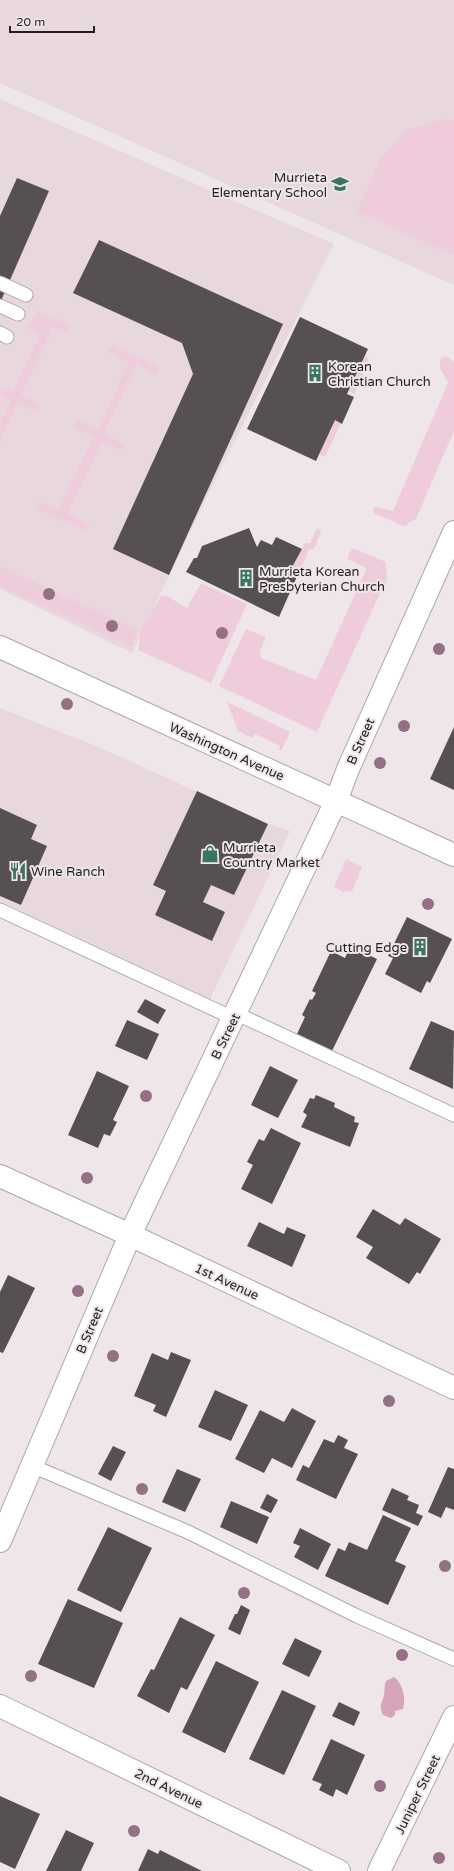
<svg xmlns="http://www.w3.org/2000/svg" width="454" height="1871" font-family="'Varela Round',sans-serif">
  <rect width="100%" height="100%" fill="#eee6e9"/>
  <path fill="#e8d8de" d="M0 0H454V285L0 83Z
    M0 99 334 244 213 484 132 653 0 589Z
    M0 708 101 748 268 824 290 831 210 999 0 901Z"/>
  <path fill="#efccdb" d="M444 119 454 121V255L357 212 380 160 405 131Z
    M37 311 71 326 66 333 53 327 21 395 40 404 38 411 18 403 0 441V423L11 400 0 394 1 388 13 392 40 334 27 327Z
    M112 345 159 367 156 374 136 364 104 434 125 444 122 450 102 442 68 513 87 524 89 527 84 530 36 508 40 502 59 509 94 436 73 427 76 420 99 429 129 362 108 351Z
    M366 355 369 361 354 394 349 391Z
    M445 356 453 361 454 363V431L416 519 409 522 406 527 374 513 373 508 376 507 393 511 448 383 440 368V359Z
    M335 420 341 423 325 457 319 454Z
    M317 528 319 529 321 532 314 549H309L301 569H291L305 543H310Z
    M352 548 386 562 387 578 317 732 219 686 246 629 266 637 260 652 261 658 316 680 367 568 347 559Z
    M0 566 137 630 132 647 0 586Z
    M201 583 247 604 211 683 138 650 141 630 161 596H167L187 608Z
    M227 702 290 732 281 751 279 750 280 746 255 734 252 738 238 731Z
    M346 859 362 867 352 891 344 892 334 887Z"/>
  <path fill="#d6a5bb" d="M394 1677C403 1683 406 1699 403 1709L395 1711V1715L391 1718 383 1715C378 1703 383 1704 384 1694 385 1689 384 1686 386 1681Z"/>
  <path fill="#575053" d="M17 178 49 191 0 303V216Z
    M99 240 283 324 169 575 113 549 193 374 182 343 73 293Z
    M300 317 368 349 347 394 354 397 342 424 335 420 316 461 247 429Z
    M249 528 257 547 261 540 272 545 276 537 302 549 291 569 299 572 279 617 186 572 194 558H197L202 546Z
    M454 727V790L430 779Z
    M197 791 268 824 234 895 211 885 203 902 225 912 212 941 155 915 166 891 153 885Z
    M0 808 37 825 31 839 47 846 21 905 0 896Z
    M407 917 452 939 430 983 427 981 421 993 385 974 393 958 388 956Z
    M350 946 377 959 332 1051 297 1034 305 1017 302 1015 310 999 312 1000 316 993 312 991 331 951 345 958Z
    M145 999 166 1010 158 1024 137 1012Z
    M127 1020 159 1034 147 1060 115 1046Z
    M431 1021 454 1031 453 1089 409 1069Z
    M270 1066 298 1080 278 1118 251 1105Z
    M97 1071 129 1086 113 1120 117 1122 110 1136 104 1134 98 1148 68 1135Z
    M316 1095 335 1103 334 1107 355 1117 354 1122 359 1123 350 1147 301 1127 307 1115 303 1112 310 1098 314 1099Z
    M271 1128 301 1143 272 1204 241 1189 253 1165 247 1162 259 1139 264 1141Z
    M373 1209 400 1225 405 1218 441 1239 420 1274 417 1272 409 1284 366 1258 373 1247 356 1237Z
    M259 1222 284 1234 287 1227 306 1235 292 1267 247 1246Z
    M8 1275 35 1288 3 1353 0 1352V1292Z
    M171 1352 191 1360 166 1417 153 1411 156 1405 134 1396 152 1353 168 1360Z
    M215 1390 248 1405 231 1441 198 1427Z
    M292 1408 316 1421 292 1468 272 1458 264 1473 235 1459 260 1410 284 1422Z
    M338 1435 348 1440 344 1448 358 1454 336 1499 296 1480 303 1465 309 1468 324 1439 334 1443Z
    M113 1446 126 1452 111 1481 98 1474Z
    M448 1467 454 1469V1510L446 1507 441 1518 428 1512Z
    M177 1469 201 1479 185 1512 162 1502Z
    M392 1488 409 1496 407 1500 419 1505 416 1513 423 1516 418 1526 382 1510Z
    M267 1494 278 1500 271 1513 260 1508Z
    M231 1501 269 1517 257 1544 220 1527Z
    M383 1515 411 1528 395 1561 406 1566 388 1605 325 1576 338 1548 345 1551 349 1542 367 1550Z
    M108 1527 152 1548 121 1612 77 1590Z
    M300 1528 331 1544 318 1570 294 1557 300 1546 293 1543Z
    M68 1599 123 1623 94 1688 38 1664Z
    M241 1605 250 1610 240 1635 228 1629 235 1614H237Z
    M180 1617 215 1635 187 1690 181 1687 169 1713 137 1696 151 1669 154 1670Z
    M295 1638 322 1651 309 1677 282 1664Z
    M216 1661 259 1682 225 1753 182 1732Z
    M282 1690 316 1706 284 1775 249 1759Z
    M339 1702 360 1712 354 1726 332 1716Z
    M331 1739 365 1755 347 1795 336 1789 333 1797 319 1790 322 1784 312 1780Z
    M0 1796 40 1814 15 1869 0 1862Z
    M66 1830 94 1843 81 1871H46Z
    M148 1849 158 1854 160 1850 202 1871H138Z"/>
  <g fill="none" stroke-linecap="round" stroke-linejoin="round">
    <g stroke="#afa7aa" stroke-width="15">
      <path id="service" d="M0 283 26 295
        M0 306 18 314
        M0 333 7 337
        M0 910 233 1018
        M235 1013 454 1115
        M32 1466 188 1532 357 1616 454 1659"/>
    </g>
    <g stroke="#afa7aa" stroke-width="24">
      <path id="minor" d="M0 1176 130 1235 454 1388
        M0 1541 130 1235 336 801
        M0 1706 339 1871"/>
    </g>
    <g stroke="#afa7aa" stroke-width="24">
      <path id="tertiary" d="M336 801 348 769 454 532
        M379 1871 454 1717"/>
    </g>
    <g stroke="#afa7aa" stroke-width="24">
      <path id="secondary" d="M0 647 454 855"/>
    </g>
    <use href="#service" stroke="#fff" stroke-width="13"/>
    <use href="#minor" stroke="#fff" stroke-width="22"/>
    <use href="#tertiary" stroke="#fff" stroke-width="22"/>
    <use href="#secondary" stroke="#fff" stroke-width="22"/>
  </g>
  <g fill="#937083">
    <circle cx="49" cy="594" r="6"/>
    <circle cx="112" cy="626" r="6"/>
    <circle cx="222" cy="633" r="6"/>
    <circle cx="439" cy="649" r="6"/>
    <circle cx="67" cy="704" r="6"/>
    <circle cx="404" cy="726" r="6"/>
    <circle cx="380" cy="763" r="6"/>
    <circle cx="428" cy="904" r="6"/>
    <circle cx="146" cy="1096" r="6"/>
    <circle cx="87" cy="1178" r="6"/>
    <circle cx="78" cy="1291" r="6"/>
    <circle cx="113" cy="1356" r="6"/>
    <circle cx="389" cy="1401" r="6"/>
    <circle cx="142" cy="1489" r="6"/>
    <circle cx="445" cy="1566" r="6"/>
    <circle cx="244" cy="1593" r="6"/>
    <circle cx="402" cy="1655" r="6"/>
    <circle cx="31" cy="1676" r="6"/>
    <circle cx="380" cy="1786" r="6"/>
    <circle cx="134" cy="1831" r="6"/>
    <circle cx="439" cy="1858" r="6"/>
  </g>
  <defs>
    <g id="school-bare" transform="scale(1.38)"><path d="M0-5L7-2L0 1L-7-2ZM-4 1L0 2.5L4 1V4Q0 6-4 4Z" fill="#387662" stroke="#eee6e9" stroke-width="2.5" paint-order="stroke"/></g>
    <g id="building-bare" transform="scale(1.38)"><path d="M-4-6H4V6H1V3H-1V6H-4ZM-2.5-4.3h1.7v1.8h-1.7ZM.8-4.3h1.7v1.8H.8ZM-2.5-1h1.7V.8h-1.7ZM.8-1h1.7V.8H.8Z" fill="#387662" stroke="#eee6e9" stroke-width="2.5" paint-order="stroke"/></g>
    <g id="shop-bare" transform="scale(1.38)"><path d="M-5-2.5h2.3a2.7 3.5 0 0 1 5.4 0H5L5.5 6h-11ZM-1.5-2.5h3a1.5 2.3 0 0 0-3 0Z" fill="#387662" stroke="#eee6e9" stroke-width="2.5" paint-order="stroke"/></g>
    <g id="restaurant-bare" transform="scale(1.38)"><path d="M-5-6h1v4h1v-4h1v4h1v-4h1v5L-1.5 .5V6h-2V.5L-5-1ZM5-6V6H3V1.5H1.5Q1.5-4 5-6Z" fill="#387662" stroke="#eee6e9" stroke-width="2.5" paint-order="stroke"/></g>
  </defs>
  <g fill-rule="evenodd">
    <use href="#school-bare" x="340" y="184"/>
    <use href="#building-bare" x="315" y="373"/>
    <use href="#building-bare" x="246" y="578"/>
    <use href="#shop-bare" x="210" y="854"/>
    <use href="#restaurant-bare" x="18" y="871"/>
    <use href="#building-bare" x="420" y="947"/>
  </g>
  <g text-anchor="middle" stroke-width="4" stroke-linejoin="round" paint-order="stroke">
    <g font-size="13" fill="#221f21" stroke="#eee6e9" text-anchor="start">
      <text x="327" y="182" text-anchor="end">Murrieta<tspan x="327" dy="15">Elementary School</tspan></text>
      <text x="328" y="371">Korean<tspan x="328" dy="15">Christian Church</tspan></text>
      <text x="259" y="576">Murrieta Korean<tspan x="259" dy="15">Presbyterian Church</tspan></text>
      <text x="223" y="852">Murrieta<tspan x="223" dy="15">Country Market</tspan></text>
      <text x="31" y="876">Wine Ranch</text>
      <text x="407" y="952" text-anchor="end">Cutting Edge</text>
    </g>
    <g font-size="13" fill="#221f21" stroke="#eee6e9">
      <text transform="translate(360 741) rotate(-66)" y="5">B Street</text>
      <text transform="translate(227 751) rotate(24)" y="5">Washington Avenue</text>
      <text transform="translate(225 1036) rotate(-64)" y="5">B Street</text>
      <text transform="translate(227 1281) rotate(25)" y="5">1st Avenue</text>
      <text transform="translate(89 1330) rotate(-67)" y="5">B Street</text>
      <text transform="translate(169 1788) rotate(26)" y="5">2nd Avenue</text>
      <text transform="translate(417 1794) rotate(-64)" y="5">Juniper Street</text>
    </g>
  </g>
  <path d="M10 26v6h84v-6" fill="none" stroke="#221f21" stroke-width="2"/>
  <text x="16" y="26" font-size="12" fill="#221f21" stroke="#eee6e9" stroke-width="3" paint-order="stroke">20 m</text>
</svg>
